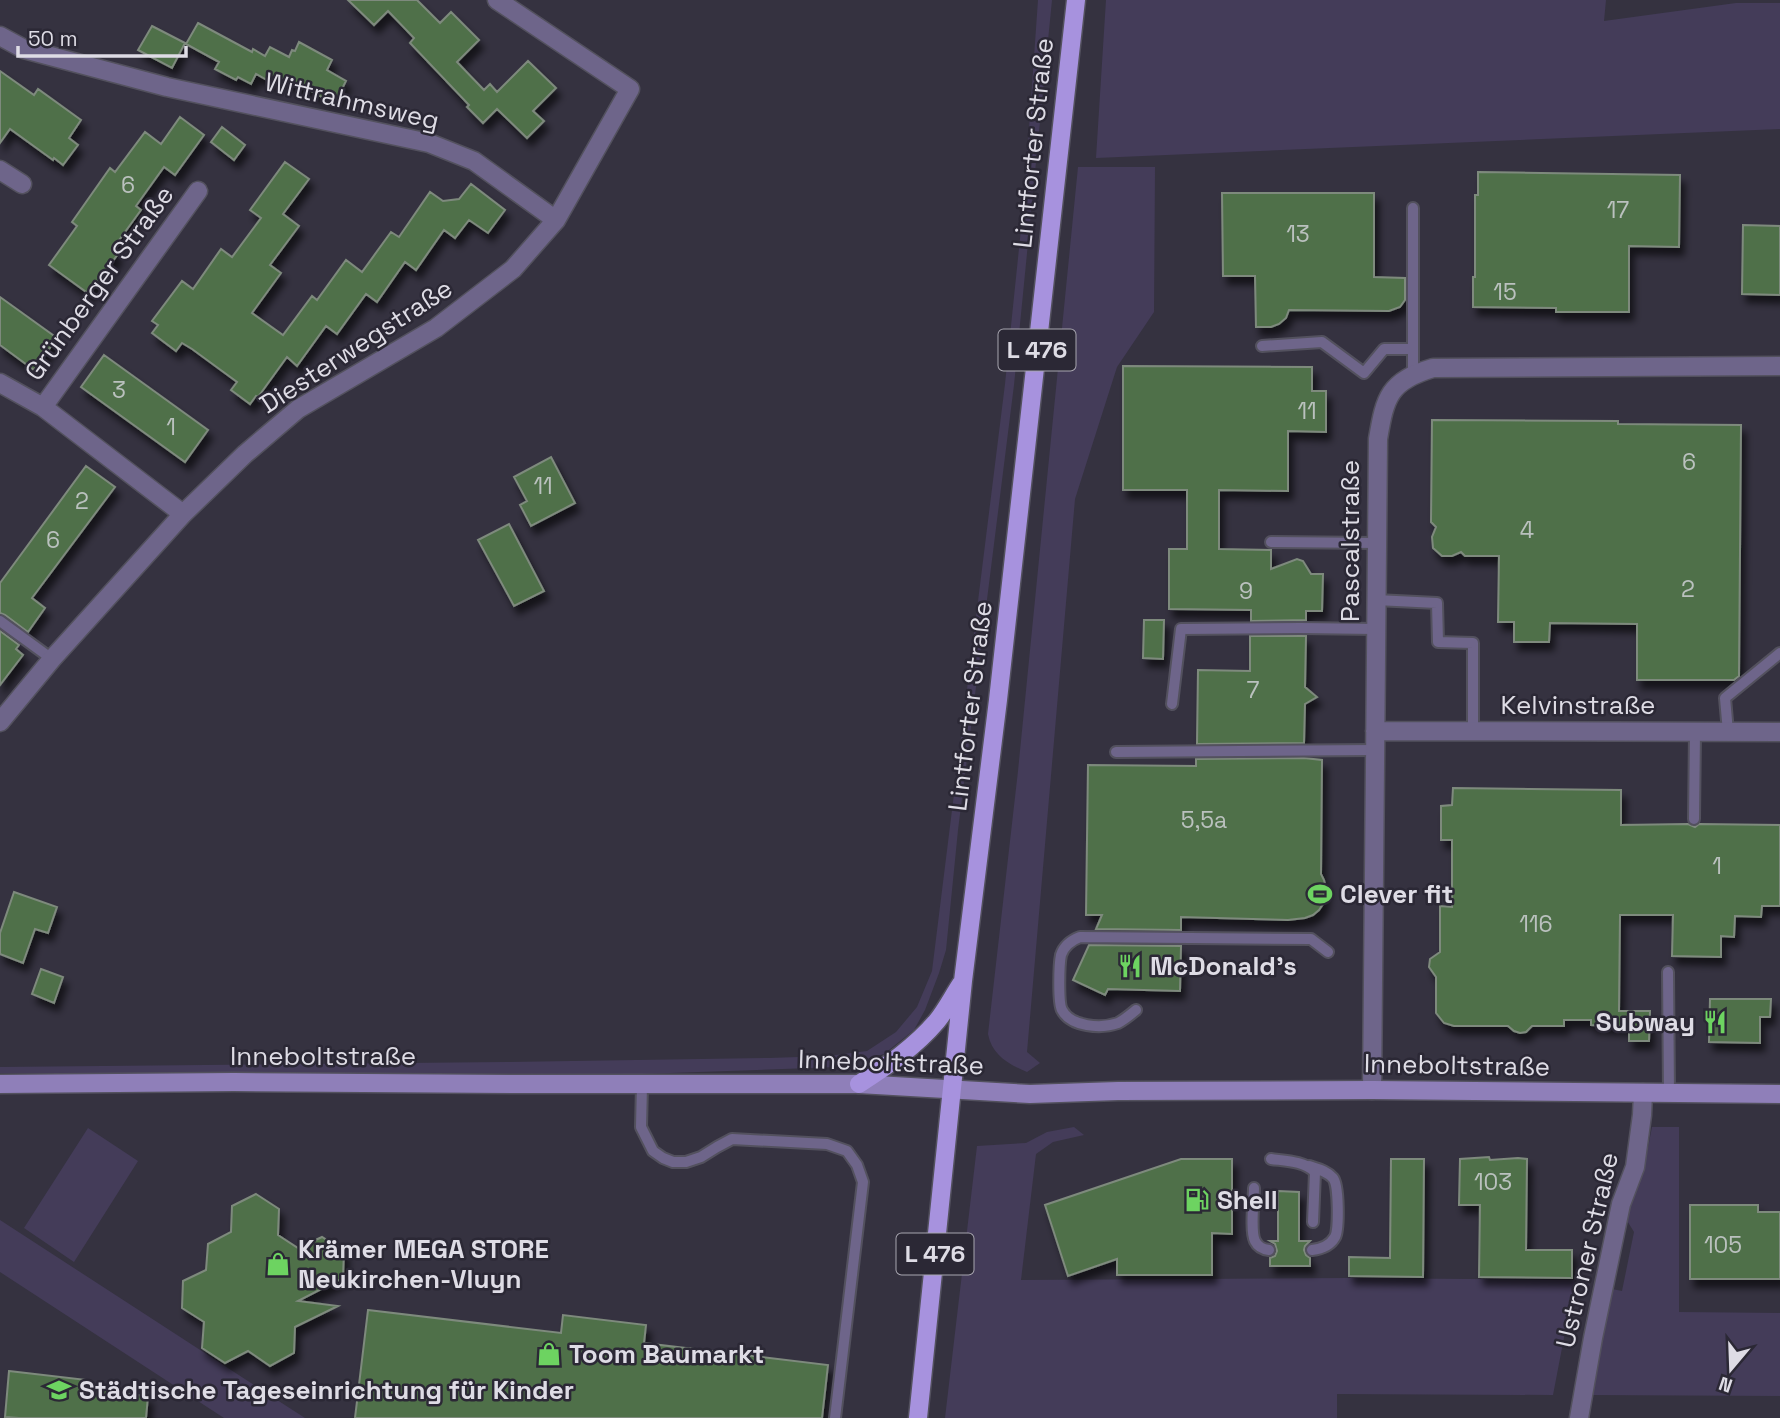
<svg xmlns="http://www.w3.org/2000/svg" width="1780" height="1418" font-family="'Space Grotesk',sans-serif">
  <defs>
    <filter id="shadow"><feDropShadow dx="4.5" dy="8" stdDeviation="3.5" flood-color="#0009"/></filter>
  </defs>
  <rect width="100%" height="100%" fill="#353240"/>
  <path fill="#443c59" d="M1038 0H1052L1014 385 958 830 946 950 939 973 925 1010 914 1030 884 1054 838 1067 642 1074 0 1073V1067L505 1062 769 1058 828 1056 867 1051 896 1032 917 1007 932 971 1005 384 1024 200Z
    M1106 0H1606L1604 21 1736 3H1780V129L1096 158Z
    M1078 167H1155L1154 312 1117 367 1075 499 1027 1052 1040 1063 1027 1072C1008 1064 992 1055 988 1034L1018 771Z
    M1074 1127 1084 1135 1053 1142 1036 1154 1021 1280 1348 1278 1575 1280 1553 1395 1337 1394V1418H945L977 1146 1026 1143 1047 1132Z
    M1652 1127H1679V1312L1780 1313V1396L1591 1395 1612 1289 1622 1291 1634 1232 1626 1219 1644 1168Z
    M88 1128 138 1161 74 1262 24 1228Z
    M0 1220 274 1398 305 1418H224L0 1272Z"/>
  <path fill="#4f704a" stroke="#7e8a7d" stroke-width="2" filter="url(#shadow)" d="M348 0H417L440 23 451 12 479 40 457 62 484 90 490 84 497 92 528 61 556 88 533 111 544 121 527 138 497 109 483 123 467 107 469 105 410 43 414 38 388 11 374 25Z
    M198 23 252 52 253 49 265 56 270 47 289 57 292 50 295 51 299 42 332 60 327 70 346 81 336 101 327 96 325 99 299 84 297 87 278 77 274 84 256 74 251 84 238 77 236 80 215 69 219 62 186 44Z
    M152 26 185 43 172 68 138 50Z
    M0 71 34 95 38 89 81 120 69 138 78 145 63 165 54 158 53 160 10 129 0 143Z
    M180 117 204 135 175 175 164 167 136 206 141 210 112 250 118 254 89 294 49 265 77 226 72 222 110 168 115 172 145 132 161 144Z
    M222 127 245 145 234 160 211 142Z
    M285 162 309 179 283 214 299 226 270 265 281 273 252 313 283 335 312 296 317 300 346 260 362 272 391 232 399 237 430 192 443 201 459 199 471 184 505 210 488 233 469 220 455 238 444 230 416 270 405 262 377 302 366 294 337 334 326 326 297 366 287 357 258 397 256 396 250 404 231 390 237 382 192 349 182 343 176 351 152 333 158 325 152 321 182 281 193 289 221 249 232 257 261 218 250 210Z
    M1478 172 1680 175 1679 247 1629 246V312H1556V308L1473 307V277H1475V195H1478Z
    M1222 193H1374V277L1405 278V300L1400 307 1389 311 1289 310 1286 318 1279 324 1271 327H1256L1255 276H1223Z
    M1743 225 1780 226V295L1742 294Z
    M0 297 57 338 34 370 0 345Z
    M104 355 208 430 185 462 81 387Z
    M1123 366 1312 367V391H1326V432L1288 431V491L1219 490V549L1271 550V569L1297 559 1303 561 1311 574H1323L1322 611H1306V620L1251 621V610L1169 609V549H1187V490H1123Z
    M1432 420 1618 421V424L1741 425 1739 676 1734 680H1637V624L1550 623 1549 642H1514V622H1498L1499 556H1465L1461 552 1452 556H1442L1433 548 1432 537 1436 527 1431 522Z
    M551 457 575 503 531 526 520 505 527 501 514 477Z
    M86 466 115 487 32 598 45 608 28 632 5 615 0 613V583Z
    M509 524 544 591 514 606 478 540Z
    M1144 620H1164L1163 659 1143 658Z
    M0 631 19 645 16 649 23 655 0 685Z
    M1250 636H1306L1305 687 1317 697 1305 704 1304 743 1197 744 1198 670 1250 671Z
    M1304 758 1322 760 1321 874 1324 880 1326 888 1323 904 1319 910 1313 915 1305 918 1288 920 1181 917V930L1096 929 1102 915H1086L1088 765 1196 766V759Z
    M1453 788 1621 790V825L1688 824 1695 827 1699 824 1780 825V906H1762L1761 917 1735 916 1734 937 1721 936V957L1672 956 1673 915H1620L1619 1011H1650L1649 1041H1629V1027L1591 1025V1020H1564V1026H1532L1526 1032 1520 1033 1514 1031 1508 1026H1454L1444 1023 1436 1013V977L1429 967 1430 959 1440 952V906L1452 907V840H1441V806L1452 805Z
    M14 892 57 907 48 933 35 929 23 963 0 954V933Z
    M1089 945 1181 946 1180 991 1108 989 1105 995 1073 980Z
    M41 969 63 977 54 1003 32 994Z
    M1710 999H1771L1770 1017H1760V1043L1709 1042Z
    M1489 1157 1490 1160 1518 1158 1527 1159 1526 1250H1572V1278L1479 1277 1480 1205H1459L1460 1159Z
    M1181 1159H1232V1234L1212 1233V1275H1117V1259L1068 1276 1045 1205Z
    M1391 1159H1424L1423 1277 1349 1276V1257L1390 1258Z
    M1278 1191 1299 1192V1241H1310L1305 1246 1304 1250 1306 1255 1310 1258V1266H1270V1258L1275 1256 1277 1251 1275 1244 1270 1241H1278Z
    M256 1194 279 1209 278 1235 298 1248 322 1237 344 1251 343 1278 298 1301 338 1306 295 1327 294 1353 270 1366 248 1351 225 1363 202 1348 204 1322 182 1308 183 1281 206 1270 208 1244 231 1232 232 1206Z
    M1690 1205H1758V1212H1780V1279H1690Z
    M368 1310 561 1333 563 1315 646 1325 644 1343 828 1365 822 1418H355Z
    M9 1371 87 1380 86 1385 111 1387V1393L148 1396 146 1418H19L5 1417Z"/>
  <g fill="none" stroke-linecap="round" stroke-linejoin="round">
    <g stroke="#53515e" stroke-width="14">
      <path id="lane" d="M1413 208V374
        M1262 346 1322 342 1364 373 1384 349H1412
        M1271 542 1377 543
        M1376 600 1437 603 1438 642 1473 643V731
        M0 621 52 659
        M1172 704 1181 629 1300 628 1376 629
        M1728 732 1725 698 1780 653
        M1116 752 1375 750
        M1694 819 1695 732
        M1668 972 1669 1094
        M1136 1010C1130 1015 1124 1020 1118 1023 1101 1029 1071 1027 1062 1010 1058 1003 1059 964 1061 955 1064 946 1072 940 1080 937L1311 939 1328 952
        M642 1085 641 1127 653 1151 663 1158 673 1162H686L701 1157 717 1147 732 1139 827 1144 847 1151 857 1165 863 1182 835 1418
        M1271 1159C1286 1161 1304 1161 1315 1172L1313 1222
        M1309 1166C1318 1169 1327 1171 1333 1178 1339 1185 1339 1230 1335 1237 1330 1246 1321 1249 1312 1250
        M1254 1188C1254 1199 1250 1231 1255 1241 1258 1247 1262 1249 1269 1250"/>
    </g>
    <g stroke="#53515e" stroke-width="21">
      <path id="street" d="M0 36 24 49 167 87 429 143 474 161 556 220
        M0 170 22 184
        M0 383 43 407 183 514
        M43 407 198 191
        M0 722 52 659 183 514 245 454 298 409 436 328 513 269 556 220 630 89 497 0
        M1375 731 1780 732
        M1372 1090 1378 439C1385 397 1389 381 1433 368L1780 366
        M1579 1418 1593 1338 1621 1204 1635 1167 1642 1115 1643 1093"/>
    </g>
    <g stroke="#53515e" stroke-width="21">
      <path id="secondary" d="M0 1084 234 1082 514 1084H859L1030 1094 1118 1091 1372 1090 1780 1094"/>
    </g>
    <g stroke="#53515e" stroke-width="21">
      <path id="primary" d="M859 1084C887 1066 915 1047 937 1021 946 1010 953 996 961 984
        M918 1418 963 981 998 700 1076 0"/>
    </g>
    <use href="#lane" stroke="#6e658a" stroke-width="10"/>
    <use href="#street" stroke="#6e658a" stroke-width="18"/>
    <use href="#secondary" stroke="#8f7fb9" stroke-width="18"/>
    <use href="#primary" stroke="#a792de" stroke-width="18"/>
  </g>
  <defs>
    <g id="stadium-bare" transform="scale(1.89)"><path d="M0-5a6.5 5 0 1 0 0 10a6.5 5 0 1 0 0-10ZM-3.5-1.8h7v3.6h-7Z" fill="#6dd361" stroke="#2b2835" stroke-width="2.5" paint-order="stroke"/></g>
    <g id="restaurant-bare" transform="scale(1.89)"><path d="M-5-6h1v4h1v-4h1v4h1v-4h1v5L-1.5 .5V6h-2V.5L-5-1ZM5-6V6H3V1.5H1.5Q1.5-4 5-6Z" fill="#6dd361" stroke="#2b2835" stroke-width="2.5" paint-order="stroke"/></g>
    <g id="fuel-bare" transform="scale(1.89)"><path d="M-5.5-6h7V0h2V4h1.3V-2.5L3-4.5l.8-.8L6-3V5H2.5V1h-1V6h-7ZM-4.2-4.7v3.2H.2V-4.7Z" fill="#6dd361" stroke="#2b2835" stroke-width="2.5" paint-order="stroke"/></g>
    <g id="shop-bare" transform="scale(1.89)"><path d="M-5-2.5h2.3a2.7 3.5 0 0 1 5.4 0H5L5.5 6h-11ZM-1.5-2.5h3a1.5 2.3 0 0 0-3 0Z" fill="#6dd361" stroke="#2b2835" stroke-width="2.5" paint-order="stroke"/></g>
    <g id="school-bare" transform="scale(1.89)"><path d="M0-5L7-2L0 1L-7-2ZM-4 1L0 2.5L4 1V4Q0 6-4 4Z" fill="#6dd361" stroke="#2b2835" stroke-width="2.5" paint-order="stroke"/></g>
  </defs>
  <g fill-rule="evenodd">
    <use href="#stadium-bare" x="1320" y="894"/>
    <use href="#restaurant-bare" x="1130" y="966"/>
    <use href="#restaurant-bare" x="1715" y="1022"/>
    <use href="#fuel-bare" x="1197" y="1200"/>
    <use href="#shop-bare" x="278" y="1264"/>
    <use href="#shop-bare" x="549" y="1354"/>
    <use href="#school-bare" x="59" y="1390"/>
  </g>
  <g text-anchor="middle" stroke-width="5" stroke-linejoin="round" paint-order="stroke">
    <g font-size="23" fill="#bac1be">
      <text x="128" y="193">6</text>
      <text x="1618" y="218">17</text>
      <text x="1298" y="242">13</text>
      <text x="1505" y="300">15</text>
      <text x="119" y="398">3</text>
      <text x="1307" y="419">11</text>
      <text x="171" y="435">1</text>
      <text x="1689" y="470">6</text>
      <text x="543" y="494">11</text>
      <text x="82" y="509">2</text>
      <text x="1527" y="538">4</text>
      <text x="53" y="548">6</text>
      <text x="1688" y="597">2</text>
      <text x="1246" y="599">9</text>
      <text x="1253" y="698">7</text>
      <text x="1204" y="828">5,5a</text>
      <text x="1717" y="874">1</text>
      <text x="1536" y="932">116</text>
      <text x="1493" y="1190">103</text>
      <text x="1723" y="1253">105</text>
    </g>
    <g fill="#2b2835" stroke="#a8a6b0" stroke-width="2">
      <rect x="998.5" y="329.5" width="77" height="41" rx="5"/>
      <rect x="896.5" y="1233.5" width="77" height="41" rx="5"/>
    </g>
    <g font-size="24" font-weight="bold" fill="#dedce5">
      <text x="1037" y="358">L 476</text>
      <text x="935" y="1262">L 476</text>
    </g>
    <g font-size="26" fill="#dedce5" stroke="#2b2835">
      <text transform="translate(352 101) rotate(13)" y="9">Wittrahmsweg</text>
      <text transform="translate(1033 143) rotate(-84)" y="9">Lintforter Straße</text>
      <text transform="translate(99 283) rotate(-54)" y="9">Grünberger Straße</text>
      <text transform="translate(356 346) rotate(-33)" y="9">Diesterwegstraße</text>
      <text transform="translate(1350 541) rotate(-90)" y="9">Pascalstraße</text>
      <text x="1578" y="714">Kelvinstraße</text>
      <text transform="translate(970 706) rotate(-83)" y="9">Lintforter Straße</text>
      <text x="323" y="1065">Inneboltstraße</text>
      <text transform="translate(891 1062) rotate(2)" y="9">Inneboltstraße</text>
      <text transform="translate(1457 1065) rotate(1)" y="9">Inneboltstraße</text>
      <text transform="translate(1587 1250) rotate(-77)" y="9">Ustroner Straße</text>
    </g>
    <g font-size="26" font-weight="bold" fill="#dedce5" stroke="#2b2835" text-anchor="start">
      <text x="1340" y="903">Clever fit</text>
      <text x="1150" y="975">McDonald's</text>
      <text x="1695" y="1031" text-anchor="end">Subway</text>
      <text x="1217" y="1209">Shell</text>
      <text x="298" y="1258">Krämer MEGA STORE<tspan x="298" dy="30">Neukirchen-Vluyn</tspan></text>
      <text x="569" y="1363">Toom Baumarkt</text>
      <text x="79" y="1399">Städtische Tageseinrichtung für Kinder</text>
    </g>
  </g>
  <g transform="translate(1731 1369) rotate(199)" stroke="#2b2835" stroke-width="5" paint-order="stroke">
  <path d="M0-5L12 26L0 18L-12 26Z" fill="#dedce5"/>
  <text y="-10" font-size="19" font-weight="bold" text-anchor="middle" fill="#dedce5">N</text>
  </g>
  <path d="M18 46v10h168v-10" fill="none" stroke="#dedce5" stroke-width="3.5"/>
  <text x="28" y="46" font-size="21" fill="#dedce5" stroke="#2b2835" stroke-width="5" paint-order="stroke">50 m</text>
</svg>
